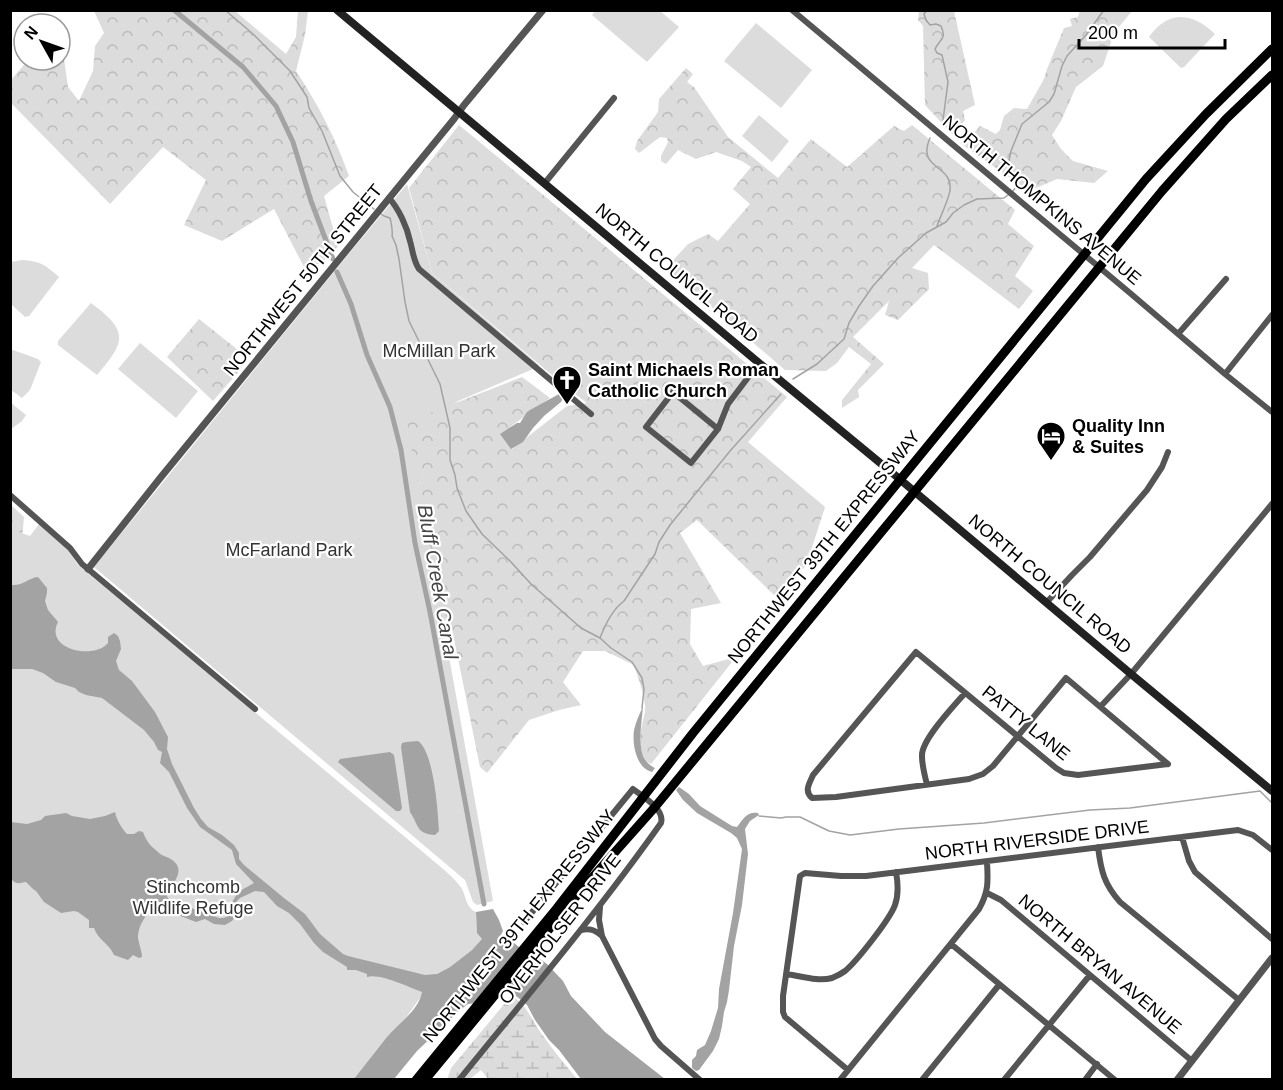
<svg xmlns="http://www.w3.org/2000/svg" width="1283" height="1090" font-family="Helvetica,sans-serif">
  <defs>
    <pattern id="forest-crowns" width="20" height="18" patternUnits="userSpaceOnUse" patternTransform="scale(1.5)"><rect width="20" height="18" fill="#dcdcdc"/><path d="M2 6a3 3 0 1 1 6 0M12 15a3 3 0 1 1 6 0" fill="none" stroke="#bbb"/></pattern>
    <pattern id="wetland-marsh" width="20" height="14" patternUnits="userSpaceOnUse" patternTransform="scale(1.5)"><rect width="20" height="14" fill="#dcdcdc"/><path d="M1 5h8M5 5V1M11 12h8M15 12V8" fill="none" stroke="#bbb"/></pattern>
  </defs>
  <rect width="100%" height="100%" fill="#fff"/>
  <path fill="url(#forest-crowns)" d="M1080 10 1132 11 1114 33 1103 66 1076 87 1061 121 1052 135 1061 149 1073 161 1108 171 1094 183 1057 179 1029 191 960 143 968 140 980 126 996 134 1000 130 1004 116 1014 108 1027 109 1044 79 1047 69 1064 28 1072 26 1070 19 1078 17Z
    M94 11H235L286 54 296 37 298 11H308L305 35 296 71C318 104 336 139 349 176L324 196 338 246 322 263 304 267 274 209 222 241 184 225 206 180 163 147 110 204 11 103V80L28 60H60V51L63 52 68 87 79 101 93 71 95 46 104 33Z
    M919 11H954L975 105 963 111 965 120 953 135 925 105 923 26 918 20Z
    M686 68 693 74 687 82 694 87 728 137 778 178 811 139 847 167 894 126 904 131 912 125 1015 210 1008 224 1034 246 1015 276 1033 291 1019 309 934 245 912 268 928 273 929 289 898 320 885 315 889 301 853 337 884 364 858 390 859 397 842 408V400L871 364 849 347 837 363 826 371 785 370 666 268 688 244 708 234 718 241 750 204 733 189 751 167 742 161 716 152 696 159 678 150 666 164 661 161V156L668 142 667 138 660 137 639 153 635 149 637 141 658 112 659 99Z
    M459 125 787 397 748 442 825 507 806 566 774 595 697 520 680 533 721 603 691 609 690 644 703 666 736 657 651 764C639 759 639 736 642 725 643 719 646 712 645 706 644 693 638 678 634 665L605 651H583L563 682 581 705 559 710 529 720 487 773 480 767 450 619 407 632V422L446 404 458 402 522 377 550 398 510 427 512 449 567 406 587 403 566 387 432 273 409 188Z
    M199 319 238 350 234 357 241 369 213 401 167 357Z
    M10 504 24 517 20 562 11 557Z"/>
  <path fill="url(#wetland-marsh)" d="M511 996C526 1003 532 1020 541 1033 552 1049 565 1064 577 1079H488L481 1070 470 1079 447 1080 451 1068Z"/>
  <path fill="#dcdcdc" d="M595 11H660L679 27 647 62 592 15Z
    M1178 17C1194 17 1203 23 1215 34L1184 67 1181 68 1149 37C1157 26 1165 19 1178 17Z
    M756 23 812 70 781 108 724 61Z
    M759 115 789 141 772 162 742 136Z
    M407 184 432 273 540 366 407 423 493 901 477 905 473 902 465 880 94 567 347 256Z
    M22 260C41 261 45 265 59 277L29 316 25 317 11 304V262Z
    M91 303C129 331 126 341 97 375L58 345V341Z
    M140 343 198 391 176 418 118 369Z
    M11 350H13L38 359 41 362 30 390 22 398 11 390Z
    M10 402 26 415 22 421 11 429Z
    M39 524 69 551 78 565 423 852C434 862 450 873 459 885 467 893 464 907 476 912L477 933 483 939 472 950 450 967 437 974 405 1019 355 1079H11L10 529 30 536Z"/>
  <path fill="#a3a3a3" d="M559 394 563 398 561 402 544 416 533 428 523 442 511 449 500 434 517 423H520L527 412 530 410Z
    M38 577 47 588V593L45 601 48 610 58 622C44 650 94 660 108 643V637L114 633 118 636 120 641 121 649 116 661 119 670 132 681 155 712 168 737 167 749 172 764 194 808 201 819 208 827 222 835 234 845 239 853V859L244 865 284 898 305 914 320 934 343 954 348 956 425 975 437 974 450 967 472 950 482 939 477 933 476 912 493 909 499 920 503 931 498 940 501 943H514L529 955 540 959 547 964 563 981 571 996 605 1032 665 1079H581L559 1050 549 1040 535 1020 527 1005 515 995 502 992 476 1003 468 1004 460 1010 417 1051 394 1079H354C365 1065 376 1051 387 1037 398 1024 419 1010 422 992 408 987 380 973 367 977V974L356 970H347V967L323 952 314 943 300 924 289 913 277 906 264 892 255 891 240 898 237 901 235 917 232 921 225 925 214 924 205 919 196 922 178 915 173 908 164 902H161C149 910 138 923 138 938 139 945 142 951 142 957L139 958 133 955 128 960 114 955C108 942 98 940 94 928H89V920L78 912 74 911 61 913 44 902 36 891 33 889 26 882C20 883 16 885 11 879V822L27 824 41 820 45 816 66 813 72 816 90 819 105 816 115 812C117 821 121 827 127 834H134L139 831 143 832C146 840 150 846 157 851 160 855 165 856 169 858 188 868 174 884 165 893L168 898 176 904 198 910 219 918H224L228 916 231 909V904L238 892 254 883 236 864 232 850 200 827 187 808 169 772 160 763 162 752 158 750 154 742 144 730 102 698 86 695 79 692 75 688 56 682 43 673 32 669H11V585C23 586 28 578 38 577Z
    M643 707C642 721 636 751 647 762 647 763 654 768 655 768L652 772C636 768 632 744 634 730 636 722 639 714 643 707Z
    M418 741C434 752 438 812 439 831L435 835C416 834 419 825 410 812L401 747 402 743 406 742Z
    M390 752 394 755 402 808 400 811H396L338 762 340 759Z
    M679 787 689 794 700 806 732 826 737 827C743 819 747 811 758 813L759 815 750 821 745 829 748 854 742 905 734 946 729 990 727 1002 724 1012 722 1026 719 1039 713 1051 699 1070 696 1071 692 1068V1060L696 1056 697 1050 705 1045 711 1031 718 1008 719 989 733 913 742 849 737 838 731 833 697 813 683 800 676 790Z"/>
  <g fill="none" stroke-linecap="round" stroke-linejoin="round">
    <path stroke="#a3a3a3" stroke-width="1.5" d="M225 10 253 34 290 71 307 97 309 108 322 131 340 176 353 192 374 209
      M927 10 924 14 926 20 930 25 936 24 941 26C947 39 940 39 935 49L937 53 942 55 948 82 943 120
      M930 138C916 170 953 164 950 190 949 199 940 217 937 226
      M1013 191 1017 186C1017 173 1014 175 1008 165L1011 151 1022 124 1049 102 1054 94 1062 66 1067 56 1086 35 1104 10
      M381 214 384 216 390 218C391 221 393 233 392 236L396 245 399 259 405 302 409 321 440 384 450 428V460L455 475 457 488 466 511 482 534 511 562 531 584 581 628 600 638 611 648 632 662 642 678 644 689 642 708
      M793 379 817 364 844 339 849 323 859 306 873 286 898 258 926 233 946 222 953 213 964 205 977 199 1004 198 1008 195
      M600 638C605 625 613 609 624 601L655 554 659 542 670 525 730 451 781 394
      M759 816 781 818 786 817H800L829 831 850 835 899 829 984 823 1090 810 1130 808 1260 791 1272 803"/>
    <path stroke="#a3a3a3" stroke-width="5" d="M174 10 243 67 276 106 293 142 311 201 333 259
      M337 272 351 304 367 355 390 407 401 450 415 543 430 612 484 904"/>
    <path stroke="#555" stroke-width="6" d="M792 10 1130 293 1225 374 1272 412
      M544 184 614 98
      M389 198C399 209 407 227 410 241 413 251 413 260 419 269L591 414
      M1178 334 1226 279
      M1225 374 1272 315
      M718 429 673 392 646 427 691 463 718 429 728 404 759 363
      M10 495 70 548 82 564 255 709
      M1046 603 1072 575 1090 557 1147 490 1162 467 1168 452
      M1101 706 1131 674 1272 504
      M1168 764 1066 678 993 766 983 774 969 779 836 797 812 798C804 791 809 784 813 775L916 652 1056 768 1064 773 1078 775 1168 764
      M927 785C925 776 922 766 922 756 921 740 954 706 965 693
      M1182 837 1189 861 1195 872 1272 939
      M1098 847C1101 871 1104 884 1120 902L1239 1000
      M987 893 1001 900 1192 1061
      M600 907 599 920 602 936 655 1039 661 1046 700 1080
      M581 930C590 928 595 930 602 936
      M951 944 1115 1080
      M786 974C801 976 818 982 832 978 837 976 841 974 845 971 857 961 890 919 895 905 899 894 898 883 896 872
      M848 1070 785 1017 783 1012V996L800 876 805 873 841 876H866L1238 830 1253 835 1272 850
      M459 1080C528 995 598 912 661 823 665 809 643 797 633 789L524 922
      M840 1080 979 909C989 891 988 881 987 862
      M922 1080 999 985
      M1004 1080 1090 975
      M1085 1080 1097 1064"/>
    <path stroke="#555" stroke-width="7" d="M88 569 161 477 454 119 464 105 543 10
      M1177 1080 1272 958"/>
    <path stroke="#222" stroke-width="8" d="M337 10 759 363 896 476 1131 674 1272 791"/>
    <path stroke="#000" stroke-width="9" d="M416 1080 557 908 693 733 1146 179 1206 114 1272 49
      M425 1080 583 888 655 807 1162 191 1226 119 1272 75"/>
  </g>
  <defs>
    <g id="church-pin" transform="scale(1.5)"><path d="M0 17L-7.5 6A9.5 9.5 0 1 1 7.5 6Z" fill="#000" stroke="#fff"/><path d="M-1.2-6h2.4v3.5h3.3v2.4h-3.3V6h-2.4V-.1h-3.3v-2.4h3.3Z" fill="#fff"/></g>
    <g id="hotel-pin" transform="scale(1.5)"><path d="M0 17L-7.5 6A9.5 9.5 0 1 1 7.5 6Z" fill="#000" stroke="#fff"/><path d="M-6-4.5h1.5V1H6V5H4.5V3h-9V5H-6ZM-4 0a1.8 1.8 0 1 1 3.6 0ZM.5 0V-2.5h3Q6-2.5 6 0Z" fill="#fff"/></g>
  </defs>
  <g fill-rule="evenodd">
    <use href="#church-pin" x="567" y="380"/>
    <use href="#hotel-pin" x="1051" y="436"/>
  </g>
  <g text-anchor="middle" stroke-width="4.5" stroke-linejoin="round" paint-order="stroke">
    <g font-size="18" fill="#000" stroke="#fff">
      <text transform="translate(1042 200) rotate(40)" y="6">NORTH THOMPKINS AVENUE</text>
      <text transform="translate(677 273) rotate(40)" y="6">NORTH COUNCIL ROAD</text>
      <text transform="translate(303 280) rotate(-51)" y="6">NORTHWEST 50TH STREET</text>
      <text transform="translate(824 547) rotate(-51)" y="6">NORTHWEST 39TH EXPRESSWAY</text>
      <text transform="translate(1050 584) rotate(40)" y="6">NORTH COUNCIL ROAD</text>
      <text transform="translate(1026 723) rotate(39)" y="6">PATTY LANE</text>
      <text transform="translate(1037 840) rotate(-7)" y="6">NORTH RIVERSIDE DRIVE</text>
      <text transform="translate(519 926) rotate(-51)" y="6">NORTHWEST 39TH EXPRESSWAY</text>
      <text transform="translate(560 929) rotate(-52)" y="6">OVERHOLSER DRIVE</text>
      <text transform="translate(1100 964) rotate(40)" y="6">NORTH BRYAN AVENUE</text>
    </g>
    <g font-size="18" fill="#333" stroke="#fff">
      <text x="439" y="357">McMillan Park</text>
      <text x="289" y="556">McFarland Park</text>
      <text x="193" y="893">Stinchcomb<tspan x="193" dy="21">Wildlife Refuge</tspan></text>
    </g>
    <g font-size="18" font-weight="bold" fill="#000" stroke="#fff" text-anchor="start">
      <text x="588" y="376">Saint Michaels Roman<tspan x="588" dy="21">Catholic Church</tspan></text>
      <text x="1072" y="432">Quality Inn<tspan x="1072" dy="21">&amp; Suites</tspan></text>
    </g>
    <g font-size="20" font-style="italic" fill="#444" stroke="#fff">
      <text transform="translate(438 582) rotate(80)" y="7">Bluff Creek Canal</text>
    </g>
  </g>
  <rect width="1283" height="1090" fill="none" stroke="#000000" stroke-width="24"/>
  <g transform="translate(42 42) rotate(310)"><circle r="28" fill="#ffffff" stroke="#999999" stroke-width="1.5"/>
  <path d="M0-4.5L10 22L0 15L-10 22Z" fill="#000000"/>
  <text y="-9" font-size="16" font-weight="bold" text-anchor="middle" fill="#000000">N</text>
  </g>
  <path d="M1079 39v9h146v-9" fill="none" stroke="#000000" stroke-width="3"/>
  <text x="1088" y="39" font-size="18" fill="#000000" stroke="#ffffff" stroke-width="4.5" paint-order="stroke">200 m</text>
</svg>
